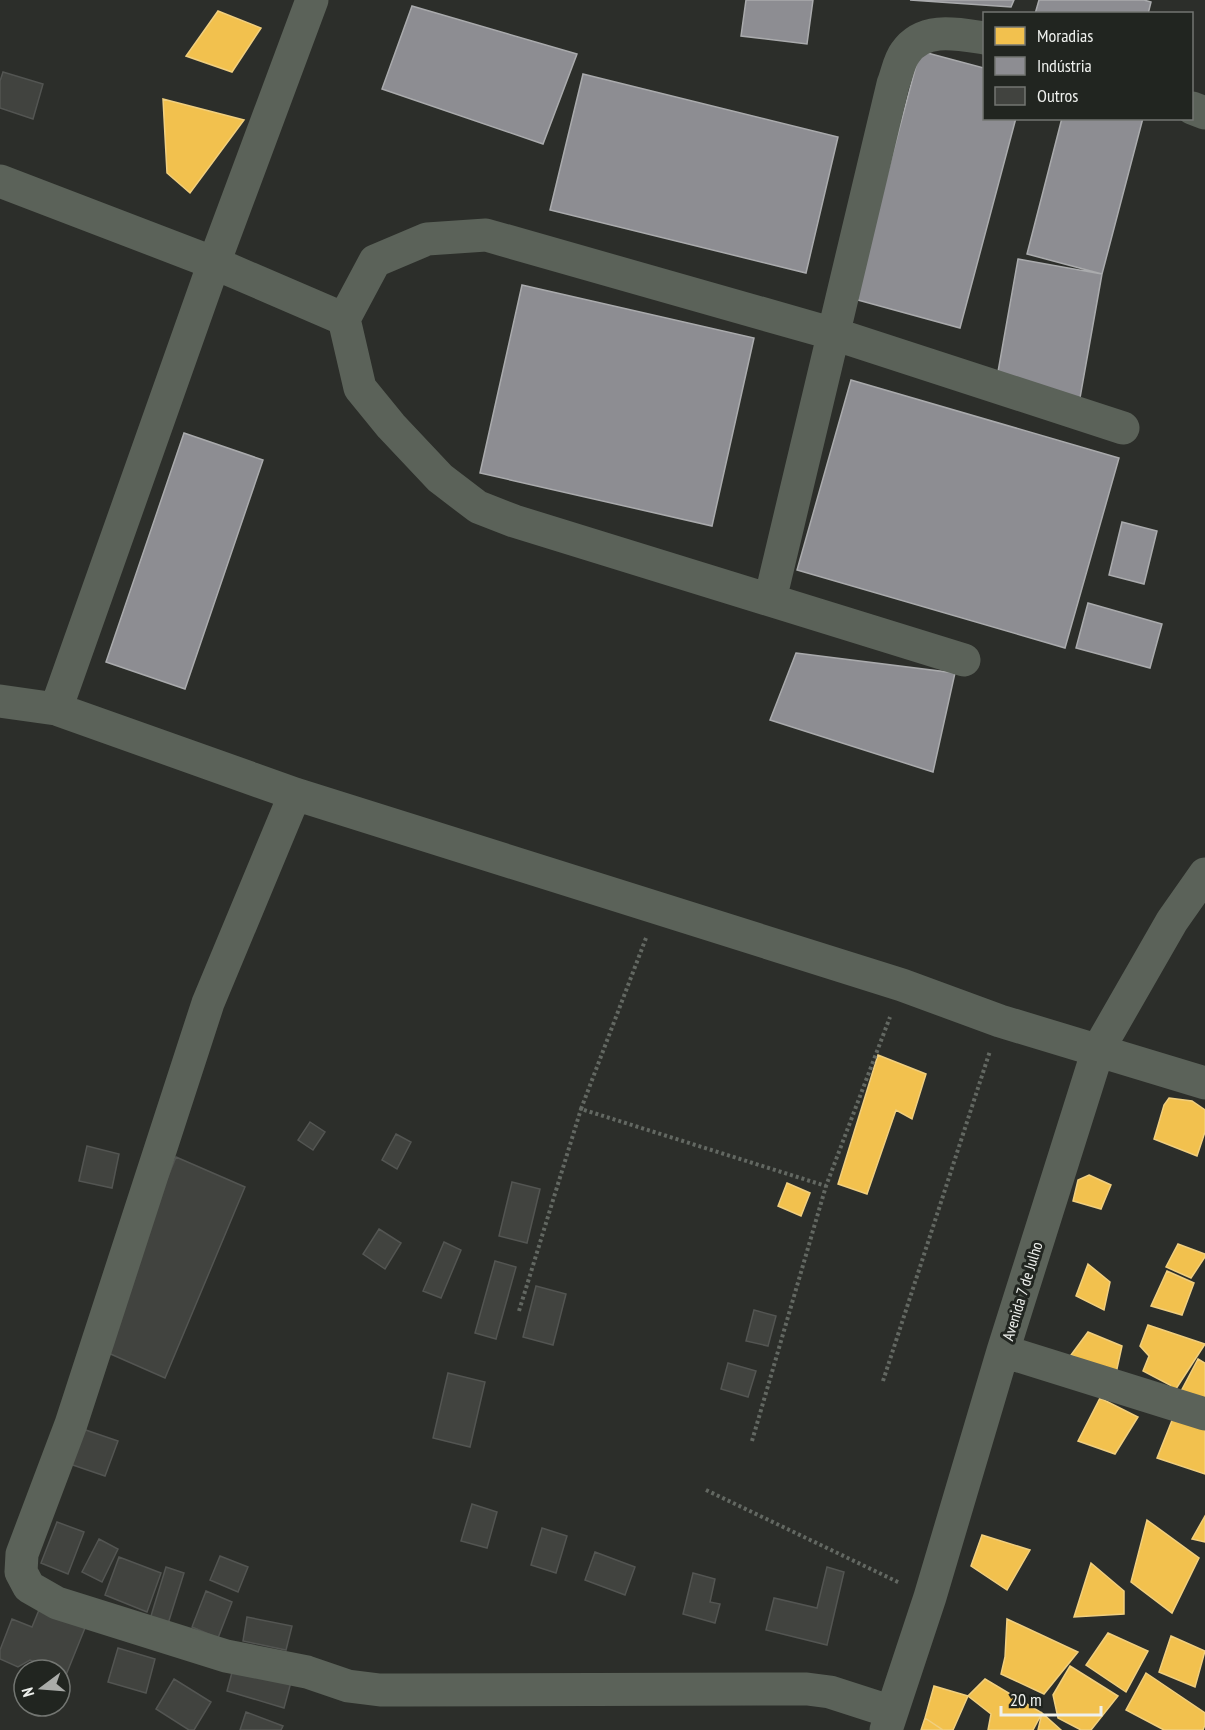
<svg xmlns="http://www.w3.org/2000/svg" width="1205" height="1730" font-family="'PT Sans Narrow',sans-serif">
  <rect width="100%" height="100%" fill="#2c2e2a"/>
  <path fill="#f2c14e" stroke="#f1cf7e" stroke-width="1.5" d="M218 11 261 28 232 72 186 56Z
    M163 99 244 120 190 193 167 173Z
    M878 1055 926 1074 912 1119 896 1110 867 1194 838 1184Z
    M1169 1098 1192 1101 1205 1110V1132L1197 1156 1154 1139 1164 1105Z
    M1089 1175 1111 1185 1101 1209 1073 1201 1078 1180Z
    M787 1183 810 1193 801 1216 778 1206Z
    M1178 1244 1205 1254V1257L1191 1278 1166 1267Z
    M1088 1264 1110 1282 1104 1310 1076 1296Z
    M1167 1271 1194 1283 1182 1315 1151 1306Z
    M1148 1325 1205 1344 1172 1395 1170 1385 1143 1371 1149 1356 1140 1346Z
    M1088 1332 1122 1346 1115 1378 1071 1355Z
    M1198 1359 1205 1363V1405L1179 1395Z
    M1100 1398 1138 1417 1115 1454 1078 1441Z
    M1173 1418 1205 1429V1474L1157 1458Z
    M1205 1516V1542L1192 1539Z
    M1147 1520 1199 1558 1172 1613 1131 1582Z
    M982 1535 1030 1550 1007 1590 971 1566Z
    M1091 1563 1124 1591V1614L1074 1617Z
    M1007 1619 1078 1652 1044 1694 1001 1674 1005 1657Z
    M1108 1633 1148 1651 1126 1692 1086 1665Z
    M1171 1636 1205 1651 1195 1687 1159 1672Z
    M1070 1666 1118 1696 1091 1730H1081L1058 1718 1053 1695Z
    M1146 1673 1205 1713V1725L1203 1730H1164L1126 1710Z
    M985 1679 1042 1713 1033 1730H988L991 1714 968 1696Z
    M934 1686 968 1696 953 1730H943L925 1718Z
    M1042 1713 1061 1730H1038Z
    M925 1718 943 1730H921Z"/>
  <path fill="#8d8d92" stroke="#aaabad" stroke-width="1.5" d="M746 0H813L807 44 741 36Z
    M910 0H1014L1011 7Z
    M1039 0H1144L1151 2 1148 14H1035Z
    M412 6 577 54 543 144 382 89Z
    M920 51 984 68V118H1016L960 328 854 299Z
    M583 74 838 137 806 273 550 210Z
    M1062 118H1143L1102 274 1027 254Z
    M1018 259 1102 274 1080 398 996 383Z
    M522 285 754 338 712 526 480 473Z
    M851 380 1119 458 1065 648 797 570Z
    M184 433 263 460 185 689 106 662Z
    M1122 522 1157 531 1144 584 1109 575Z
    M1088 603 1162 624 1150 668 1076 648Z
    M796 653 955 673 933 772 770 720Z"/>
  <path fill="#41433f" stroke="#535552" stroke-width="1.5" d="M3 72 43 84 33 119 0 108V81Z
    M310 1122 325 1132 313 1150 298 1140Z
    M396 1134 411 1142 397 1169 382 1160Z
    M87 1146 119 1154 112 1188 79 1181Z
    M176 1157 245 1187 165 1378 97 1348Z
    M512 1182 540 1189 527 1243 499 1236Z
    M379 1229 401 1243 385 1269 363 1254Z
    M444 1242 461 1250 441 1298 423 1291Z
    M495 1261 516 1267 496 1339 475 1333Z
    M536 1286 566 1294 553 1345 523 1337Z
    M754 1310 776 1316 768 1346 746 1341Z
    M728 1363 756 1371 748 1397 721 1389Z
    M448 1373 485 1382 470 1447 433 1438Z
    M74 1426 118 1441 105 1476 61 1461Z
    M472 1504 497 1512 487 1548 461 1541Z
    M57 1522 84 1532 68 1574 41 1563Z
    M542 1528 567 1536 556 1573 531 1565Z
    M99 1539 118 1549 102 1582 82 1572Z
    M595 1552 635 1567 625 1595 585 1580Z
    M220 1556 248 1567 238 1592 210 1580Z
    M119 1557 161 1573 147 1612 105 1595Z
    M166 1567 184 1573 167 1627 151 1616Z
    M827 1567 844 1572 827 1645 766 1630 774 1598 817 1608Z
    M693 1573 715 1579 710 1602 720 1604 715 1623 683 1614Z
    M206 1591 232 1602 218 1638 192 1627Z
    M39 1610 85 1628 66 1675 60 1672V1670H55L30 1660 18 1667 0 1659V1650L12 1619 32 1627Z
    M247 1617 292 1626 286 1650 243 1641Z
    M118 1648 155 1659 146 1693 108 1682Z
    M234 1665 291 1682 284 1708 227 1691Z
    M174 1679 211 1702 194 1730H189L156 1709Z
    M246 1712 283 1726 281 1730H240Z"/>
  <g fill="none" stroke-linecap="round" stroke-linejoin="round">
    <path stroke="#636862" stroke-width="4" stroke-dasharray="3 3" stroke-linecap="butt" d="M646 938 581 1109 826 1186
      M519 1311 581 1109
      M883 1381 990 1051
      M752 1441 826 1186 890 1017
      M706 1490 900 1583"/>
    <path stroke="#5b6259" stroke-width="33" d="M312 0 214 263 56 709 295 794 902 985 1000 1021 1205 1083
      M1192 108 1205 113
      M0 181 214 263 344 319 360 388 391 426 440 478 478 507 514 521 770 600
      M344 319 375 261 427 239 486 235 834 334 1123 428
      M964 660 770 600 893 84C897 74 899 61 905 53 923 26 958 34 984 38
      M0 701 56 709
      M295 794 208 1003 71 1424 22 1554 21 1572 29 1587 57 1603 226 1656 307 1672 348 1686 380 1690H408L807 1689 830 1692 892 1712
      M1003 1351 1205 1414
      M886 1730 930 1597 1003 1351 1098 1050 1172 921 1205 874"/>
  </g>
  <g text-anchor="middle" stroke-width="6" stroke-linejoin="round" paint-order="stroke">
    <g font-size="16" fill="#eef0ed" stroke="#212520">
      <text transform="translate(1022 1291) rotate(-73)" y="6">Avenida 7 de Julho</text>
    </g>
  </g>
  <rect x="983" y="12" width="210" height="108" fill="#212520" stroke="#737672" stroke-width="1.5"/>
  <rect x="995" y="27" width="30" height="18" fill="#f2c14e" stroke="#737672" stroke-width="1.5"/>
  <text x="1037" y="42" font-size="18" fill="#eef0ed">Moradias</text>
  <rect x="995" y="57" width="30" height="18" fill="#8d8d92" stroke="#737672" stroke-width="1.5"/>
  <text x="1037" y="72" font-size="18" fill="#eef0ed">Indústria</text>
  <rect x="995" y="87" width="30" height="18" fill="#41433f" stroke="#737672" stroke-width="1.5"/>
  <text x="1037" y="102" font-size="18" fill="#eef0ed">Outros</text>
  <g transform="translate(42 1688) rotate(254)"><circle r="28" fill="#212520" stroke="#737672" stroke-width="1.5"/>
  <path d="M0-4.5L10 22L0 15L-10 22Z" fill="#aaaca9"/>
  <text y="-9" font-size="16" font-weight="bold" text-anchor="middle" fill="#eef0ed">N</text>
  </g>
  <path d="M1001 1706v9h100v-9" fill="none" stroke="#eef0ed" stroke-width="3"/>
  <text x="1010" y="1706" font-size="18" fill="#eef0ed" stroke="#212520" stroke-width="4.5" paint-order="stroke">20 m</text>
</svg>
